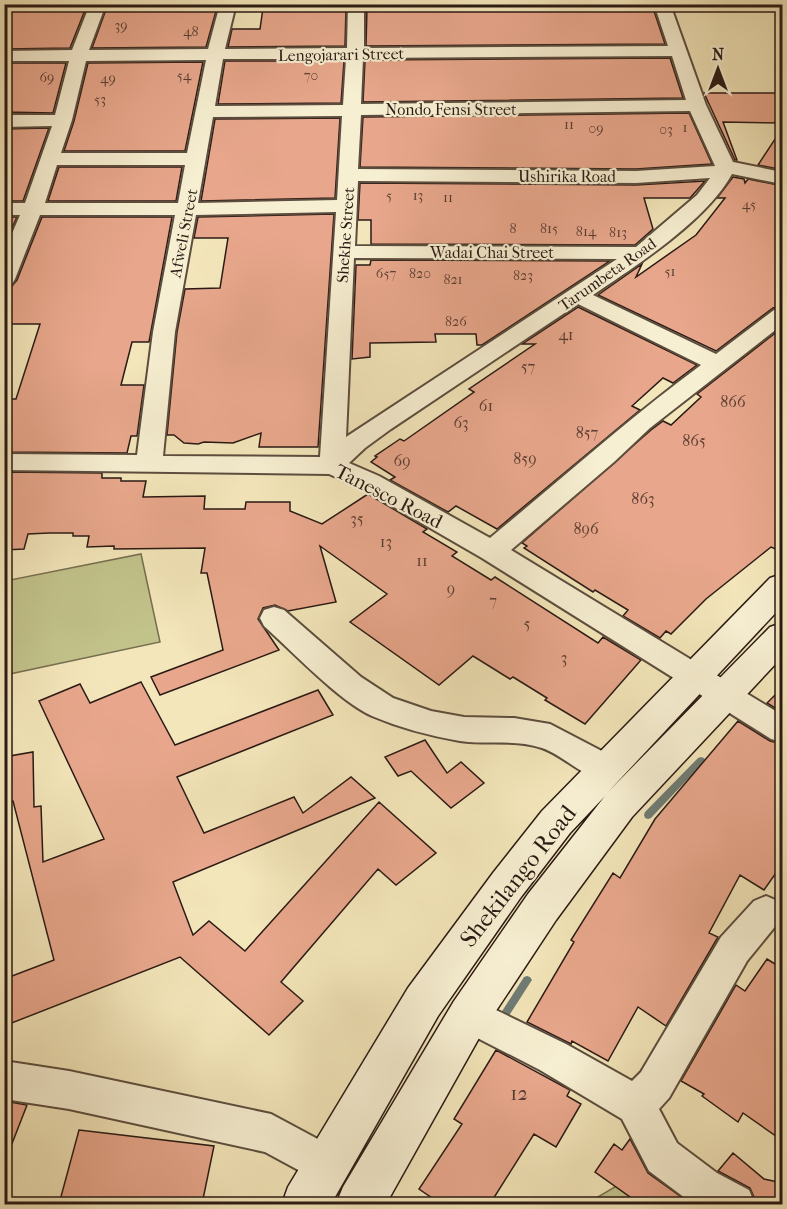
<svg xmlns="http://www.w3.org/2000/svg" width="787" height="1209" font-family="'IM FELL French Canon',serif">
  <rect width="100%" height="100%" fill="#f3e6ba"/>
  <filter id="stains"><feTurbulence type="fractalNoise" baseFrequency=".00333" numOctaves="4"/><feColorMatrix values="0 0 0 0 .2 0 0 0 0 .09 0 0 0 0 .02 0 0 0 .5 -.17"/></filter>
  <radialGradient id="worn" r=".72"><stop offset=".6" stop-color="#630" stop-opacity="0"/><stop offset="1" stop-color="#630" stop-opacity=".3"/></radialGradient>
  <path fill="#c2c38b" stroke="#766e50" stroke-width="1.5" d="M141 554 160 642 5 675V581Z
    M618 1185 657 1204H586Z"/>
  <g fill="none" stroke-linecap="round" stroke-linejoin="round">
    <path fill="#6f7c75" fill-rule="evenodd" d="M701 757 704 758 705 760 704 762 651 818 648 819 645 818 644 815 645 812 698 758Z
      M527 976 530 977 532 980 530 983 503 1025 500 1027 497 1025 495 1022 497 1019 524 977Z"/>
  </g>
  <path fill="#e8a78c" stroke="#2a1a14" stroke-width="1.5" d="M4 4 44 6 87 5 70 48 4 49Z
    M108 4H218L206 47 92 48Z
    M315 4 314 8H346L345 46 228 47 232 29H260L263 8H267L268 5Z
    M634 5H652L665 44 366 46 367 7H635Z
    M670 58 683 98 363 102 365 60Z
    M225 61H344L341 103 218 104Z
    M203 62 185 151H64L74 121 88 63Z
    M4 63H66L53 113 4 112Z
    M704 93H783V123L723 122 737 160H735Z
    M689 113 712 164 636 169 360 167 363 117Z
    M340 118 335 198 201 201 215 119Z
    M783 127V170L758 165Z
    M49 128 23 201H4V129Z
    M59 167H182L176 201H48Z
    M733 177 744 179 745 183 748 179 783 186V306L773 308 716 351 598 295 642 264 636 277 696 235 725 198H717Z
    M705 181 690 198H644L653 229 635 245 371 244V220H358L360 183 636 185Z
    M334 214 318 447H259L261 433 233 443 204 442 198 444 184 443 174 435H167L177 332 185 289 220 288 228 238H194L198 217Z
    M4 217H17L4 245Z
    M42 217H172L149 342H132L121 385H144L137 436H131L127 453 4 452V399H16L40 324H8L11 315 4 314V287L12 286 17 280Z
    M371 260 610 261 482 345H477L476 334H435L436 342 370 343V357L352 359 356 265H370Z
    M578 307 697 365 673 383 663 378 632 406 640 410 497 529 456 506 448 512 390 480 395 477 371 462 377 457 375 456 400 439 404 441 474 392 469 389 535 344H522Z
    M783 327V552L771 547 706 599 671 634 666 631 660 638 623 616 628 610 595 590 593 592 524 548 527 546 522 543 651 430 663 421 671 425 701 397 697 394Z
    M4 472 102 473V478H121V481H146L143 497 205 496 204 509H245L246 502H290V511L322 524 368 494 427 529 423 532 457 552 452 556 491 580 495 577 598 643 603 637 641 660 585 724 545 700 547 698 513 677 510 679 473 656 439 685 350 622 387 594 320 546 336 602 288 611 275 605 263 608 258 619 279 650 160 695 151 677 223 650 207 573H201L205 548 114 549V546L87 547 89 536H73V533H49L28 534 24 549 4 550Z
    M141 682 175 745 318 690 333 715 177 777 204 833 294 797 303 813 351 777 375 798 173 882 193 935 209 921 245 951 379 802 436 853 396 885 378 869 281 982 303 1001 269 1035 180 957 4 1026V979L54 960 13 801 7 802V792H4V757L33 752 34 807 41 806 43 862 104 839 39 701 80 684 90 703Z
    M783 687V713L767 703Z
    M738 721 770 741 783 744V863L764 890 740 875 709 933 718 937 666 1026 638 1007 608 1061 572 1041 571 1044 527 1022 574 942 571 940 613 873 620 878 655 819Z
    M425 740 447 773 461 762 484 783 451 808 411 771 398 776 385 757Z
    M767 959 783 969V1141L743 1113 738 1122 702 1096 704 1094 681 1081 736 985 745 991Z
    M496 1050 570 1090 567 1096 581 1104 556 1147 534 1134 490 1204H441L419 1189 462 1124 454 1119Z
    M4 1101 27 1105 6 1159H4Z
    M79 1130 214 1146 202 1204H59Z
    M630 1139 648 1173 691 1204H640L595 1172 614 1144 622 1150Z
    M733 1153 764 1179 783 1183V1204H757L750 1188 718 1171Z"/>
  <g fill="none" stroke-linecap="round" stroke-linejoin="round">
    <g stroke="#5c4d3e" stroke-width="4">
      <path id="minor" d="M90 4H106L89 50 208 49 220 4H236L225 49 347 48 348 4H364V48L668 46 654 4H670L706 105 733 162 782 172V184L732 174C706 221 637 265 593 295L716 354 774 310 782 308V325L650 428 614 462 511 550 782 715V742L771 739 482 558 361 488 329 474 4 470V454L137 455 153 332 175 215H40L15 279 12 284 4 285V252L20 215H4V203H25L52 126 4 127V115H55L69 61H4V51L72 50ZM672 56 686 100 361 104 363 58ZM223 59H346L343 105 215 106ZM206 60 187 153H61L72 120 86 61ZM690 111 715 166 636 171 358 169 361 115ZM342 116 337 200 198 203 213 117ZM57 165H185L178 203H45ZM710 178 697 195 636 247 355 246 358 181 636 183ZM336 212 320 457 163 456 175 332 196 215ZM354 258 617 259 346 437ZM578 304 701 365C628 419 560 480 490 538L379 476 349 463 365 448 391 429Z
        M274 607 284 610 361 677 393 698 431 711 464 717 514 718 550 724 619 760 624 769 619 778C591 788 567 756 542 748 515 739 487 745 460 741 431 736 400 728 372 716 339 701 292 651 264 626L260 618 264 610Z
        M766 896 778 901 782 910 778 923 747 961 669 1098 659 1109 677 1143 717 1173 749 1190 755 1204H695L689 1201 649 1171 622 1119 540 1070 456 1027 450 1015 456 1003 469 997 566 1044 632 1081 641 1072 721 937 754 901Z
        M4 1061 69 1071 271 1114 340 1151 346 1165 340 1179 326 1185 265 1152 69 1109 4 1099Z"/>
    </g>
    <g stroke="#2a1a14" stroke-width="3">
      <path id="secondary" d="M782 574V606L608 792 770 627 782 623V657L632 817 556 920 484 1029 386 1204H336L343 1187 454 1001 528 894 605 796 570 833 521 897 438 1016 331 1204H282L288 1187 408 988 493 873 542 811 770 578Z"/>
    </g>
    <use href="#minor" fill="#f7efd2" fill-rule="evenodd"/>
    <use href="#secondary" fill="#f7efd2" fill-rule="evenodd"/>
  </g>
  <g text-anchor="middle" stroke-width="4.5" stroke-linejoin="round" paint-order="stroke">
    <g font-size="14" fill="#5a3d32">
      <text x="121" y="30">39</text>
      <text x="191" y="36">48</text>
      <text x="184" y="80">54</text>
      <text x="311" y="80">70</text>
      <text x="47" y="82">69</text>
      <text x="108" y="83">49</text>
      <text x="100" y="104">53</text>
      <text x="569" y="129">11</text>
      <text x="685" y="132">1</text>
      <text x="596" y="133">09</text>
      <text x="666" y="134">03</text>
      <text x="389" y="200">5</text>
      <text x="418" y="200">13</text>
      <text x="448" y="202">11</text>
      <text x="749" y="209">45</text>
      <text x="513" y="233">8</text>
      <text x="549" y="233">815</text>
      <text x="586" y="236">814</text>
      <text x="618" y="237">813</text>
      <text x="670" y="276">51</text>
      <text x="386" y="278">657</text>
      <text x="420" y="278">820</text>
      <text x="523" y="280">823</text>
      <text x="453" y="284">821</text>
      <text x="456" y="326">826</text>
    </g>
    <g font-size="16" fill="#2a1a14" stroke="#f7efd2">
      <text transform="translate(341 54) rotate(-1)" y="6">Lengojarari Street</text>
      <text x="451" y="115">Nondo Fensi Street</text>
      <text x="567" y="182">Ushirika Road</text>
      <text transform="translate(183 233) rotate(-79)" y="6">Afweli Street</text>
      <text transform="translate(345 235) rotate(-86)" y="6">Shekhe Street</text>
      <text x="492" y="258">Wadai Chai Street</text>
      <text transform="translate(607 274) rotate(-35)" y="6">Tarumbeta Road</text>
    </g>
    <g font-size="16" fill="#5a3d32">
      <text x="566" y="340">41</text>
      <text x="528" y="372">57</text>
      <text x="733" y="407">866</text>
      <text x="486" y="411">61</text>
      <text x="461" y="428">63</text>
      <text x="587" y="438">857</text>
      <text x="694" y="446">865</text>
      <text x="525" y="464">859</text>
      <text x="402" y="466">69</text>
      <text x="643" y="504">863</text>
      <text x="357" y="524">35</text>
      <text x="586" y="534">896</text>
      <text x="386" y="547">13</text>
      <text x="422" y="566">11</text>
      <text x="451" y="594">9</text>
      <text x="493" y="606">7</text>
      <text x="527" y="629">5</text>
      <text x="564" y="663">3</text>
    </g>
    <g font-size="20" fill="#2a1a14" stroke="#f7efd2">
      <text transform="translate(389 496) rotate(27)" y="7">Tanesco Road</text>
    </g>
    <g font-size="20" fill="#5a3d32">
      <text x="519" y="1100">12</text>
    </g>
    <g font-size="24" fill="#2a1a14" stroke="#f7efd2">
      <text transform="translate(518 876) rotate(-52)" y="8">Shekilango Road</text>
    </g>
  </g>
  <rect width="787" height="1209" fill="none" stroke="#f3e6ba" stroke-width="24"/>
  <rect x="6" y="6" width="775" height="1197" fill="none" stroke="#2a1a14" stroke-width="3"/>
  <rect x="12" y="12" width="763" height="1185" fill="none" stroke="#2a1a14" stroke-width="1.5"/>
  <g transform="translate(718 69)" stroke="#f7efd2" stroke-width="4.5" paint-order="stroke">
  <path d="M0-4.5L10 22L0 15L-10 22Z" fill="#2a1a14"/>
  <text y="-9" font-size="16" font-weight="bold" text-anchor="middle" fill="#2a1a14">N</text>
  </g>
  <rect width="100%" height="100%" filter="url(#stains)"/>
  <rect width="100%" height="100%" fill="url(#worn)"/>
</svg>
